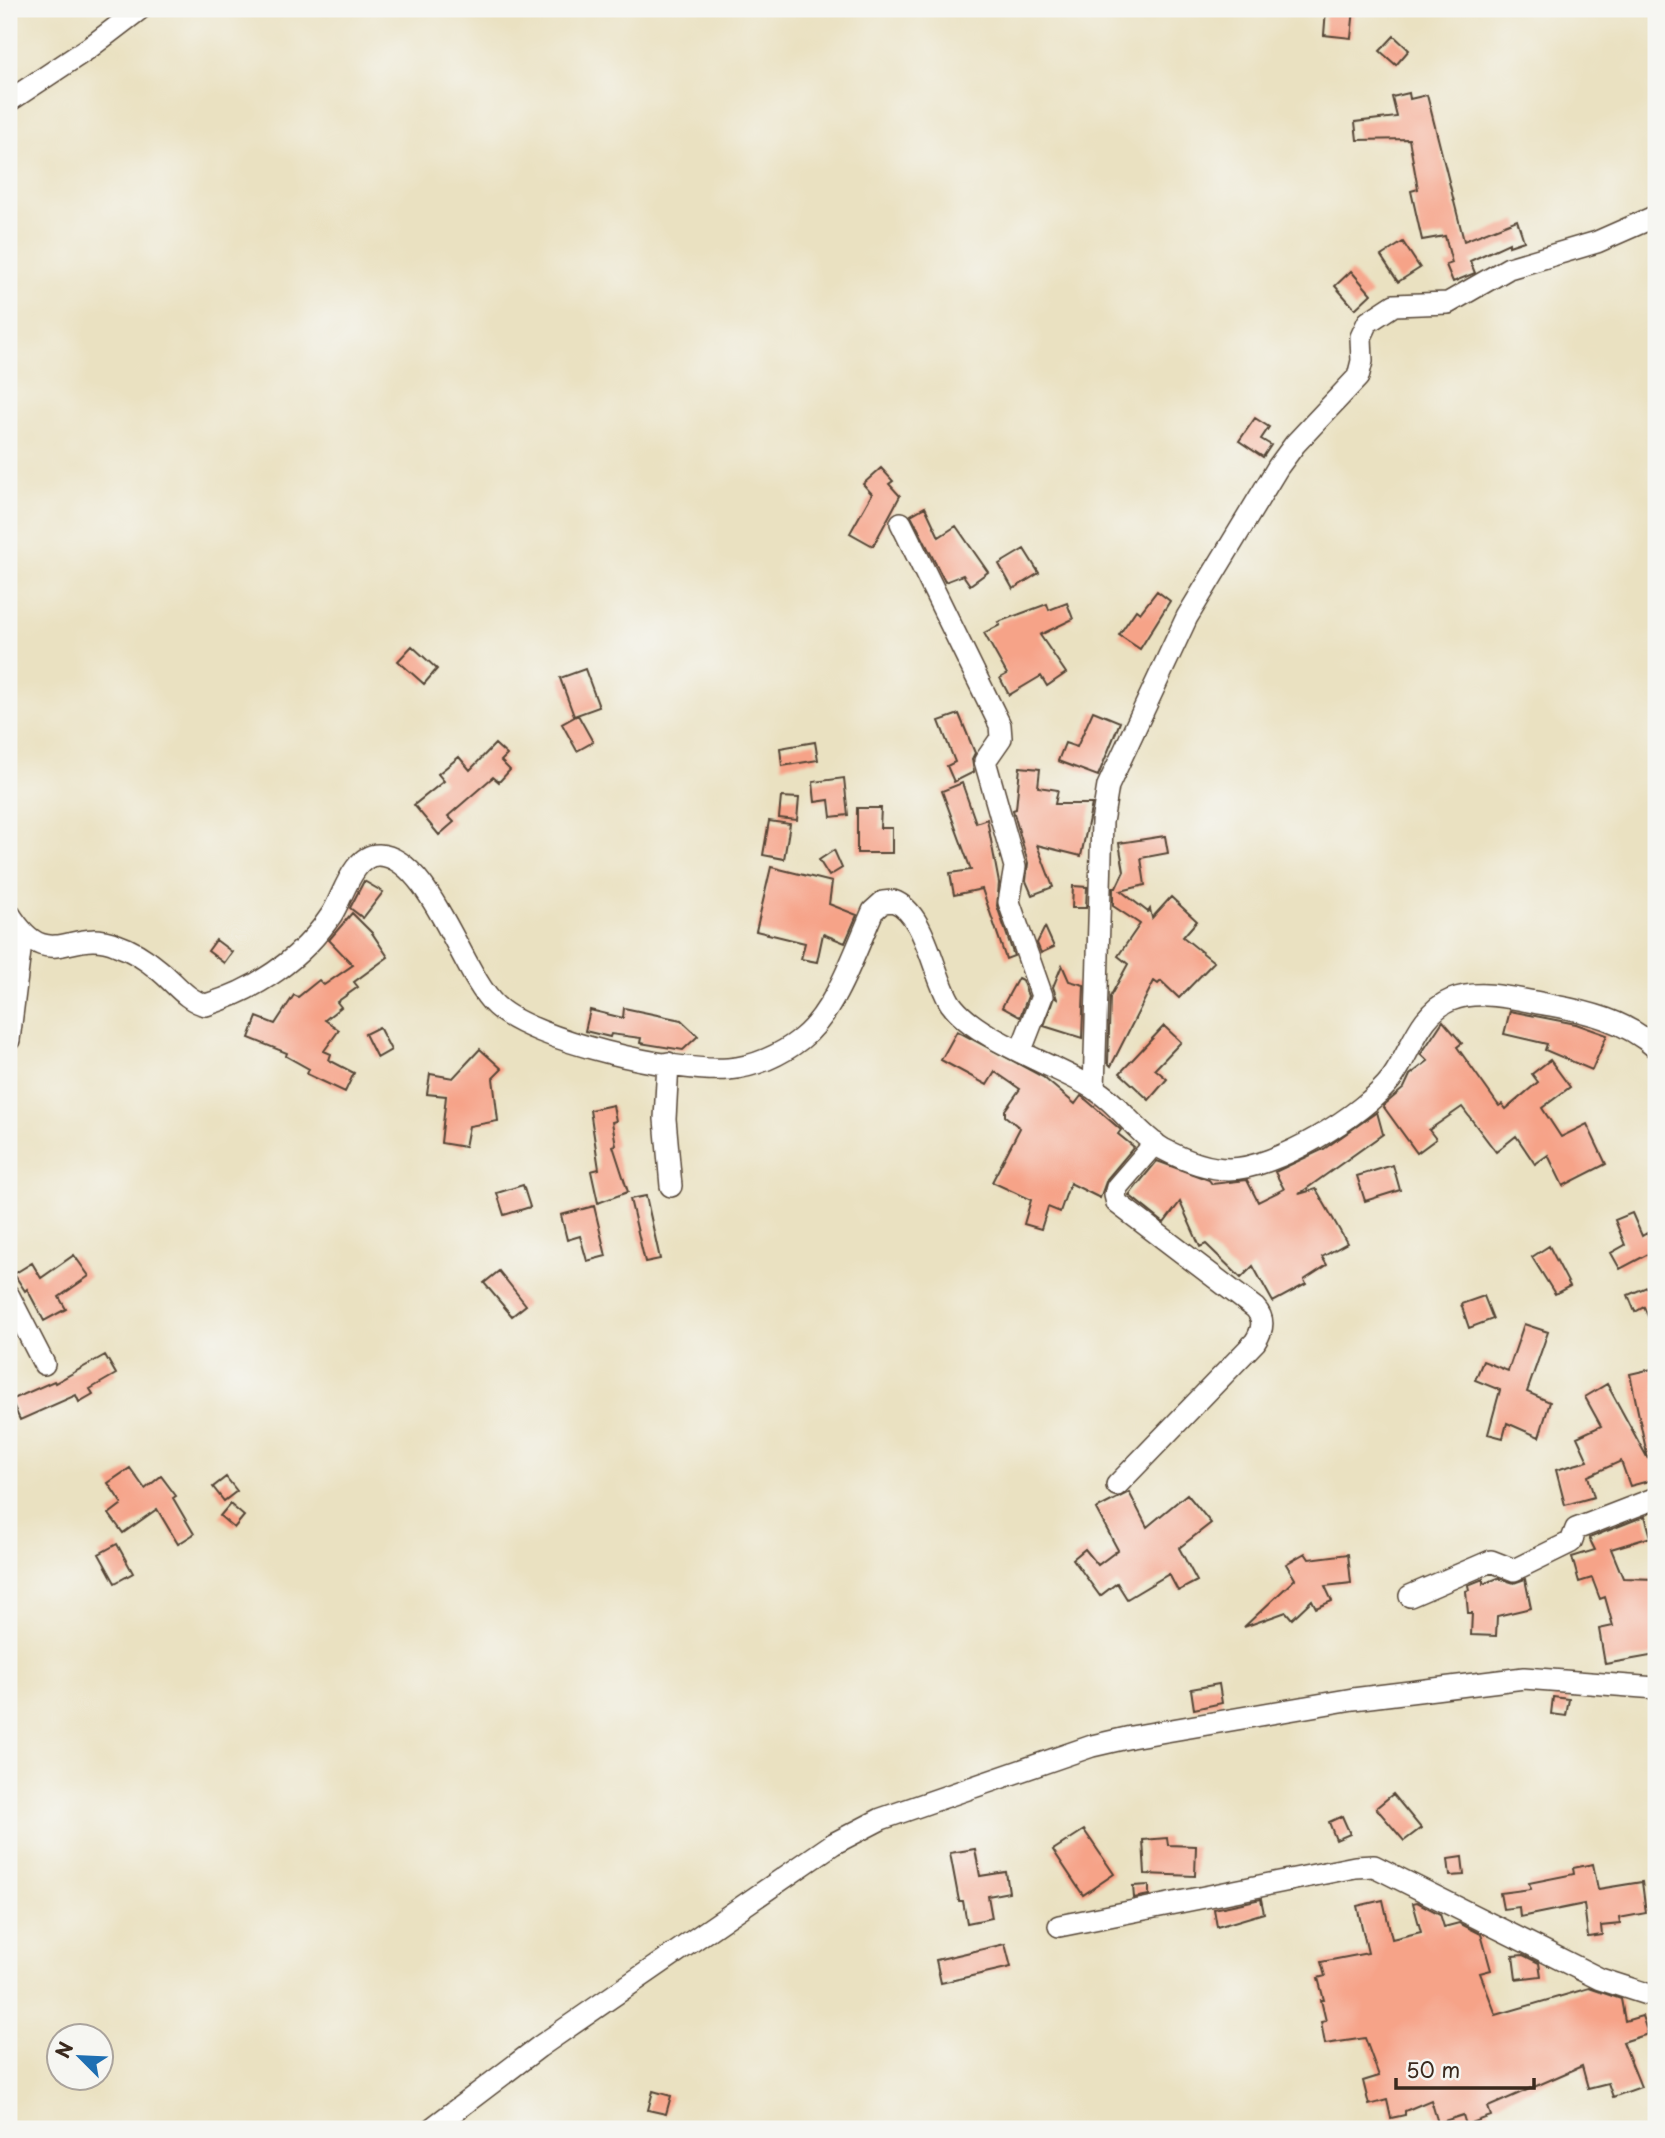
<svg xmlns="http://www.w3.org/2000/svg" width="1665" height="2138" font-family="'Playpen Sans',sans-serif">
  <rect width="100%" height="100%" fill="#f6f6f2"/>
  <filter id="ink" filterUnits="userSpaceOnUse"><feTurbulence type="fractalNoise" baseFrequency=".0143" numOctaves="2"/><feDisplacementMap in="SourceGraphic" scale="14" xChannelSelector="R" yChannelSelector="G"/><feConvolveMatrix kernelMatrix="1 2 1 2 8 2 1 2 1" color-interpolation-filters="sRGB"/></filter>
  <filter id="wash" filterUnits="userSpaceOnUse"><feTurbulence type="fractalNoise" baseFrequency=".00686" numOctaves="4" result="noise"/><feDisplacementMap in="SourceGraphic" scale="28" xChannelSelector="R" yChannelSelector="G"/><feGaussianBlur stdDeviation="1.57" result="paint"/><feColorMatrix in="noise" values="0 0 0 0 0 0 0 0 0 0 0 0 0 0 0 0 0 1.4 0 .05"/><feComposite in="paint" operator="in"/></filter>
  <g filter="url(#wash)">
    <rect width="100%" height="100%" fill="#eae1c1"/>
    <g id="blocks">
      <path fill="#f6a388" d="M1326 9H1354L1351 38 1324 35Z
        M1394 36 1409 50 1396 65 1380 51Z
        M1409 93 1410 99 1427 95 1464 241 1517 220 1524 241 1509 246V243L1470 261 1475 273 1453 282 1446 265 1452 263 1445 236 1422 240 1411 191 1418 189 1409 139 1357 140 1355 122 1397 117 1392 97Z
        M1403 242 1420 268 1398 282 1381 256Z
        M1351 271 1371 294 1355 309 1335 286Z
        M1255 418 1269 427 1261 439 1271 445 1263 457 1239 441Z
        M881 468 893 481 889 484 900 496 873 546 850 533 872 494 863 484Z
        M925 507 939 537 956 526 988 572 970 585 963 575 945 582 911 515Z
        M1024 549 1039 573 1013 589 999 564Z
        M1157 591 1170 601 1140 649 1119 635 1136 610 1140 613Z
        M1067 603 1073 619 1040 635 1066 673 1047 686 1041 676 1009 695 1000 678 1007 674 984 633 1000 625 998 622 1047 604 1049 610Z
        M412 646 437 669 424 684 398 661Z
        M585 669 599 707 574 716 560 678Z
        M1093 711 1120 722 1098 776 1058 761 1065 743 1077 747Z
        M959 714 975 753 972 759 974 772 954 782 947 766 955 762 939 721Z
        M578 715 593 742 577 751 562 724Z
        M815 742 818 760 782 766 780 748Z
        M495 744 507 755 501 761 510 770 499 782 493 777 448 816 454 822 439 835 414 805 444 781 438 774 459 757 470 770Z
        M1020 767 1040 769 1038 787 1058 790 1055 804H1092L1081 856 1037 845 1053 887 1032 895 1026 881 1028 863 1013 810 1016 809Z
        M844 778 848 815 831 817 829 800 815 802 813 782Z
        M962 783 976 823 987 819 999 883 997 906 1014 956 1006 959 982 889 954 895 950 873 971 870 942 791Z
        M781 797 799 798 797 820 779 818Z
        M857 808H881L880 828H892V853H857Z
        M769 821 790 824 784 859 763 855Z
        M1165 836 1168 853 1141 858 1145 885 1121 891 1148 912 1150 909 1152 918 1171 897 1197 921 1183 937 1214 962 1179 998 1161 981 1158 984 1154 981 1111 1066 1108 1063 1110 997 1128 964 1118 956 1140 924 1113 906V888H1116L1124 871 1119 843Z
        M834 850 842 868 829 876 819 860Z
        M771 867 832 882 829 904 857 915 845 943 823 934 817 962 801 959 805 943 756 931Z
        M364 881 383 892 363 918 350 908Z
        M1073 886 1087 887 1086 908H1072Z
        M352 913 372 933 388 957 354 982 358 987 337 1002 341 1007 325 1020 339 1030 324 1051 331 1054 329 1060 354 1073 345 1092 307 1074 309 1069 286 1056 287 1053 249 1038 257 1017 275 1024 294 995 298 997 319 980 324 985 353 965 329 940Z
        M1045 927 1054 947 1041 953 1037 943Z
        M216 940 232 952 224 963 208 951Z
        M1062 965 1069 981 1084 985 1082 1038 1044 1026 1054 997 1057 999 1053 987Z
        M1018 978 1022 980 1028 996 1020 1017 1002 1007Z
        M624 1008 681 1020 698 1036 683 1050 640 1043 641 1038 611 1034 610 1037 585 1031 590 1010 623 1018Z
        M1510 1011 1576 1024 1607 1035 1592 1070 1545 1050 1547 1044 1504 1034Z
        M1443 1021 1462 1043 1457 1047 1499 1106 1502 1104 1506 1109 1538 1082 1532 1074 1550 1060 1570 1087 1542 1108 1561 1137 1587 1124 1606 1164 1563 1186 1548 1155 1535 1164 1516 1136 1496 1152 1462 1107 1429 1130 1436 1139 1417 1153 1383 1106 1404 1088 1410 1075 1428 1061 1421 1054Z
        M1164 1026 1181 1042 1155 1069 1167 1079 1149 1100 1120 1073Z
        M379 1027 391 1050 377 1058 365 1034Z
        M957 1031 1043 1077 1075 1104 1081 1096 1084 1098 1121 1130 1118 1134 1134 1147 1107 1179 1100 1198 1070 1183 1060 1212 1048 1207 1041 1229 1024 1224 1031 1200 992 1182 1020 1128 1005 1116V1110L1020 1089 995 1072 987 1085 941 1060Z
        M480 1049 502 1069 493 1078 498 1121 469 1126 465 1147 441 1143 446 1096 427 1094 430 1074 453 1078Z
        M613 1105 616 1121 612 1122 616 1145 613 1146 628 1192 598 1203 591 1171 599 1169 590 1110Z
        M1377 1112 1383 1134 1299 1194 1316 1189 1347 1243 1322 1257 1327 1265 1304 1280 1306 1284 1273 1302 1253 1266 1241 1278 1206 1244 1200 1247 1180 1202 1164 1223 1129 1195 1157 1161 1209 1180 1212 1184 1247 1180 1258 1202 1284 1189 1275 1172 1324 1149Z
        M1393 1165 1400 1190 1365 1201 1357 1176Z
        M523 1185 530 1207 504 1215 497 1193Z
        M646 1196 660 1259 645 1262 630 1199Z
        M594 1206 606 1256 587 1261 580 1236 567 1240 561 1215Z
        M1632 1213 1642 1236 1647 1233 1656 1250 1620 1269 1611 1253 1625 1245 1615 1220Z
        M1549 1246 1570 1286 1555 1294 1532 1257Z
        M74 1255 89 1276 59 1297 66 1309 44 1321 27 1289 25 1291 14 1274 32 1263 41 1278Z
        M499 1271 526 1305 512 1316 484 1283Z
        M1656 1283V1334L1644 1307 1635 1312 1628 1295Z
        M1484 1296 1493 1319 1469 1328 1461 1304Z
        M1524 1324 1548 1332 1527 1392 1550 1402 1539 1437 1507 1423 1503 1438 1488 1434 1500 1390 1475 1380 1483 1361 1508 1371Z
        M105 1355 116 1374 90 1389 93 1394 79 1402 76 1395 20 1420 11 1400 54 1381 55 1383Z
        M1656 1368V1479L1630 1486 1621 1461 1588 1476 1594 1497 1565 1505 1556 1470 1588 1461 1577 1437 1601 1426 1585 1397 1607 1384 1648 1459 1630 1374Z
        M130 1468 145 1489 161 1476 176 1496 173 1498 194 1534 178 1544 157 1509 123 1533 109 1514 122 1504 108 1483Z
        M226 1477 237 1491 224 1501 213 1487Z
        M1129 1492 1147 1527 1187 1494 1211 1523 1179 1548 1197 1581 1178 1591 1169 1574 1127 1599 1117 1583 1100 1596 1073 1559 1085 1549 1098 1565 1118 1550 1096 1509Z
        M230 1504 244 1516 234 1528 220 1516Z
        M1645 1516 1651 1537 1611 1549 1623 1578 1656 1579V1655L1605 1664 1599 1629 1613 1626 1605 1597 1600 1599 1592 1578 1579 1582 1572 1557 1595 1550 1589 1538Z
        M117 1544 133 1573 115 1583 99 1554Z
        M1305 1553 1309 1559 1348 1554 1351 1583 1325 1586 1332 1601 1316 1608 1312 1600 1292 1619 1286 1612 1244 1627 1295 1579 1286 1564Z
        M1498 1578 1514 1583 1525 1579 1531 1608 1497 1616 1496 1636 1471 1635 1472 1613H1468L1466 1591 1469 1590 1468 1585 1483 1579V1584Z
        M1219 1684 1222 1703 1194 1709 1191 1689Z
        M1553 1697 1569 1699 1566 1716 1551 1714Z
        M1393 1794 1421 1828 1404 1841 1376 1808Z
        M1342 1816 1350 1834 1336 1840 1329 1822Z
        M1084 1830 1114 1874 1083 1895 1053 1850Z
        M1167 1838 1168 1845 1196 1846 1195 1876 1145 1874 1143 1840Z
        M975 1849 980 1876 1006 1872 1009 1892 988 1896 992 1918 967 1923 963 1901H959L950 1853Z
        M1462 1857 1464 1875 1450 1876 1448 1859Z
        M1593 1864 1598 1889 1642 1882 1646 1913 1619 1918 1620 1924 1601 1926 1602 1935 1588 1937 1584 1904 1520 1917 1519 1907 1503 1909 1500 1893 1531 1889 1529 1883 1574 1874 1573 1868Z
        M1149 1885V1895L1134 1898 1133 1886Z
        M1261 1899 1264 1913 1217 1927 1214 1909Z
        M1383 1900 1392 1939 1421 1932 1413 1903 1417 1902 1440 1914 1444 1927 1459 1923 1481 1934 1491 1970 1480 1973 1496 2015 1589 1988 1621 1999 1625 2021 1642 2016 1648 2034 1623 2042 1641 2087 1613 2097 1608 2083 1588 2088 1582 2066 1488 2107 1491 2116 1466 2125 1463 2115 1438 2123 1431 2100 1405 2111V2115L1391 2118 1387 2100 1369 2105 1363 2081 1379 2076 1365 2038 1325 2044 1321 2022 1326 2021 1321 2000H1324L1318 1978 1325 1976 1321 1962 1368 1953 1357 1906Z
        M1005 1944 1011 1967 941 1983 936 1960Z
        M1523 1955 1539 1963 1541 1976 1516 1979 1513 1956Z
        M653 2091 671 2096 666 2114 648 2110Z"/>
    </g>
  </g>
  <g filter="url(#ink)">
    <use href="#blocks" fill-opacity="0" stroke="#554536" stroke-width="2"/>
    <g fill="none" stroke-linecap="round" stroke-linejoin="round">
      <g stroke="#554536" stroke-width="24">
        <path id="street" d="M9 101 89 48 140 9
          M901 523 1000 725 1001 738 985 761 1015 867 1009 902 1042 996 1021 1050
          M9 913C49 977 70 925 117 945 132 950 147 960 159 970 174 982 187 1001 206 1005 257 989 302 959 332 914 343 897 353 854 379 855 430 857 462 975 496 1006 534 1041 676 1073 728 1069 754 1067 781 1055 801 1039 835 1013 856 949 873 911L883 902 893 901C926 912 933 977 951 1004 976 1039 1053 1064 1091 1087 1119 1103 1136 1133 1163 1149 1182 1159 1207 1169 1229 1169 1275 1169 1364 1115 1392 1078 1411 1052 1419 1013 1451 1000 1481 988 1520 1000 1550 1005 1589 1012 1626 1021 1656 1048
          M9 1040 22 935
          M668 1063 665 1119 671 1186
          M1094 1089 1102 822 1108 786 1187 617 1278 467 1295 444 1358 377 1362 361 1361 337 1368 322 1394 305 1448 303 1509 268 1597 242 1656 216
          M9 1296 44 1364
          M1117 1485 1255 1342C1263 1330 1265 1319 1255 1308L1117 1203 1115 1195 1117 1187 1155 1143
          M1410 1596 1491 1561 1514 1570 1571 1542 1576 1529 1656 1498
          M1059 1926 1355 1867 1374 1866 1600 1979 1656 1997
          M431 2129 539 2047 833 1844 881 1819 1092 1746 1131 1737 1353 1699 1524 1678 1656 1688"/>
      </g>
      <use href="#street" stroke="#fff" stroke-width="21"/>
    </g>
  </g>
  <rect width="1665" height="2138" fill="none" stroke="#f6f6f2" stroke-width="35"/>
  <g transform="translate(80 2057) rotate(294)"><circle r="33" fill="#f6f6f2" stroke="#aba49d" stroke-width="2"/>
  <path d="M0-5L12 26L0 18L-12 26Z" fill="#1f6fb2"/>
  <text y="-10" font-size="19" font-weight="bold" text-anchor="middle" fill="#3b2a1e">N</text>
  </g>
  <path d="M1396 2078v10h138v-10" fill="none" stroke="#3b2a1e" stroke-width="3.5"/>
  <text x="1406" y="2078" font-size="21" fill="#3b2a1e" stroke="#f6f6f2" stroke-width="5" paint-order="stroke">50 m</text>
</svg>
